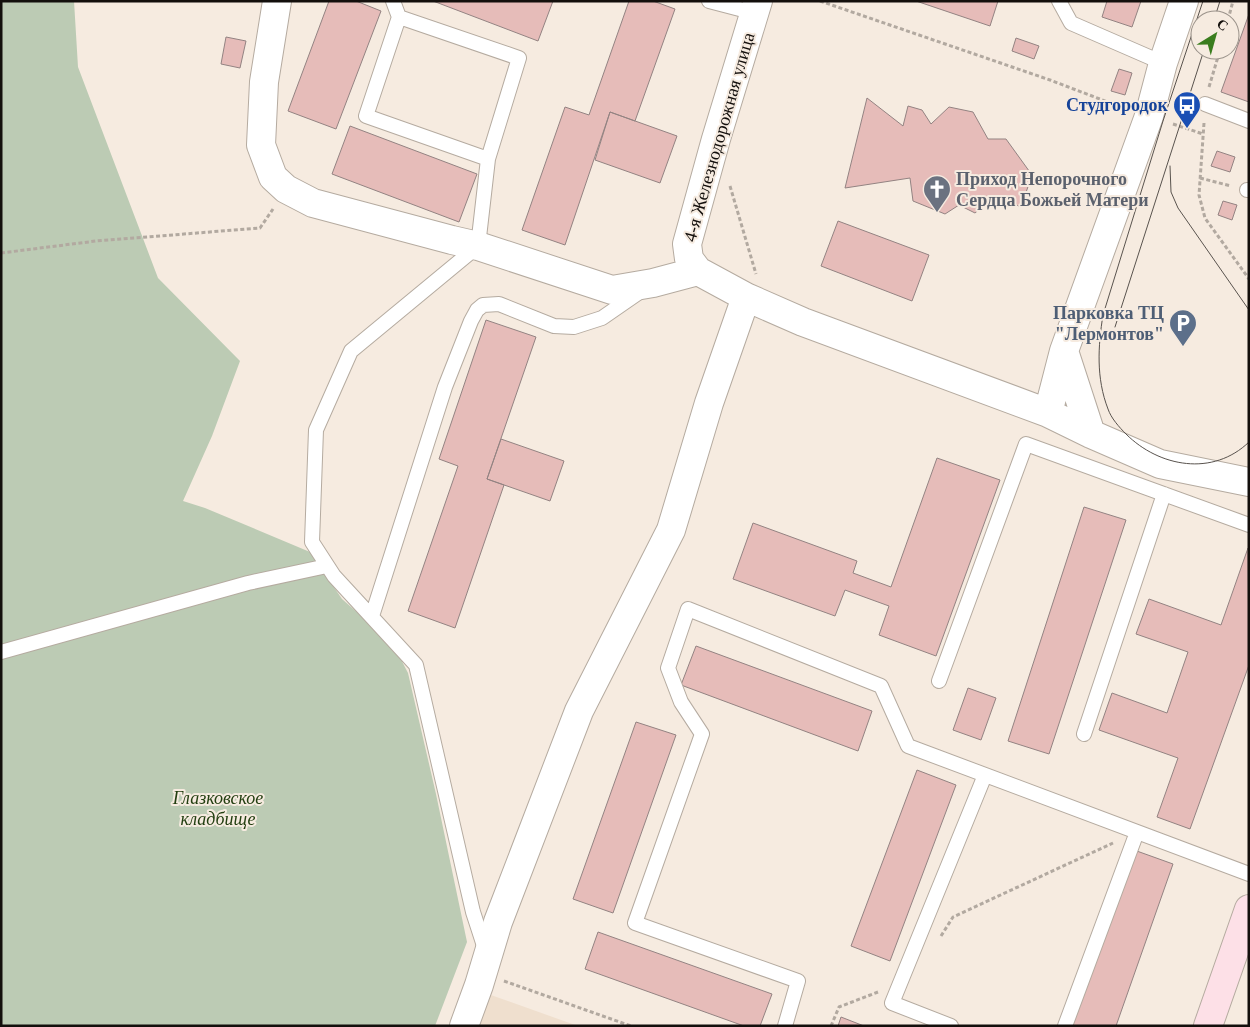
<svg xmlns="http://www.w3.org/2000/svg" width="1250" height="1027" font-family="'Times New Roman',serif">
  <rect width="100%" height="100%" fill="#f6ebe0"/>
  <path fill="#efdfce" d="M488 994 578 1026H477Z"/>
  <path fill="#bccbb4" d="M1 1H74L78 67 158 278 240 361 212 436 183 501 205 508 310 552 342 599 393 644 408 673 436 794 467 942 435 1026H1Z"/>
  <path fill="#e6bcb9" stroke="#938382" d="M329 1H356L381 11 336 129 288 111Z
    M433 1H553L538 41Z
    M629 1H653L675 9 635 121 610 112 565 245 522 230 565 107 589 115Z
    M916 1H998L990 26Z
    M1107 1H1141L1132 27 1102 17Z
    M1249 14V102L1221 92Z
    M226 37 246 41 240 68 221 64Z
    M1016 38 1039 46 1034 59 1012 51Z
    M1119 69 1132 73 1125 95 1111 91Z
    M867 98 903 126 908 106 922 110 931 124 949 107 973 112 988 139H1006L1032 175 1021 207 1003 199 988 202 975 213 959 205 945 214 913 201 910 178 845 188Z
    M610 112 677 136 660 183 595 160Z
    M350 126 477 174 459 222 332 174Z
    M1217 151 1235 157 1230 172 1211 166Z
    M1223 201 1237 205 1232 220 1218 215Z
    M838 221 929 255 912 301 821 266Z
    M486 320 536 337 487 479 504 485 455 628 408 611 458 466 439 459Z
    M501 439 564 461 550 501 487 479Z
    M937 458 1000 480 936 656 879 635 889 606 845 590 835 616 733 579 753 523 857 561 853 573 891 587Z
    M1084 507 1126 520 1049 754 1008 741Z
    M1248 548 1249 665 1190 829 1157 817 1178 758 1099 730 1112 693 1167 713 1188 652 1136 634 1149 599 1221 625Z
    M696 646 872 711 858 751 681 685Z
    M968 688 996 698 981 740 953 730Z
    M636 722 676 735 613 913 573 899Z
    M917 770 956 785 890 961 851 946Z
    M1134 850 1173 864 1116 1026H1071Z
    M598 932 772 994 760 1026H744L585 969Z
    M841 1017 864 1026H838Z"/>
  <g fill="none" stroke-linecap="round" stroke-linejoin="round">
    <g stroke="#b5aba0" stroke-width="16">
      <path id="service" d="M393 1 399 17
        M709 1 755 13
        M1059 1 1071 23 1163 63
        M1205 104 1249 121
        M1247 190H1249
        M372 616 445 387 471 321 477 310 483 305 499 304 554 326 574 327 602 318 641 291
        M1 652 248 583 327 566
        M939 681 1026 444 1249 525
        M1084 734 1164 494
        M486 952 473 912 416 665 334 576 312 542 316 430 351 351 478 246 488 159 519 58 399 17 366 116 488 159
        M785 1026 798 981 635 923 702 734 681 702 668 668 688 609 881 686 908 746 1249 874
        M951 1026 892 1003 985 775
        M1065 1026 1137 832"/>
    </g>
    <g stroke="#b5aba0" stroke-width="30">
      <path id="minor" d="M277 1 264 82 261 145 273 177 286 189 313 203 452 240 478 246 612 290 653 283 698 271 746 297 803 322 1048 413 1091 434 1160 464 1249 482
        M698 271 689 259 687 244 716 139 758 1
        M1064 351 1091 434
        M1048 413 1064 351 1149 116 1163 63 1184 1
        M464 1026 479 985 498 922 579 711 671 530 709 403 746 297"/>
    </g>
    <g stroke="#b5aba0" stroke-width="30">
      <path id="secondary" d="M1208 1026 1249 909"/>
    </g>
    <path stroke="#b2a9a0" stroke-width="3" stroke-dasharray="4 2.5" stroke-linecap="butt" d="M820 1 1050 80 1126 109
      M1228 20 1233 1
      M1209 87 1220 50
      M1204 123 1199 195 1205 218 1249 279
      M1173 124 1203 134
      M1200 178 1231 186
      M730 186 756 274
      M1 253 96 241 260 228 273 209
      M941 936 953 917 1113 843
      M504 981 631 1026
      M831 1026 839 1007 878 992"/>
    <use href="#service" stroke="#fff" stroke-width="14"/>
    <use href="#minor" stroke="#fff" stroke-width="28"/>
    <use href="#secondary" stroke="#fde0e7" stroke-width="28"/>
    <path stroke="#59534e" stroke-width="1" d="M1203 1 1163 121 1103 315C1098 346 1096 378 1108 409 1111 418 1119 427 1126 434 1159 467 1213 477 1249 442
      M1214 20 1220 1
      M1170 166 1171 192 1178 208 1249 310
      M1115 327 1204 50"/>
  </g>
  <defs>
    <g id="bus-pin" transform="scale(1.4375)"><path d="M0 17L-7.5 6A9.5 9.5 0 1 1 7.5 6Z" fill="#1a4fb4" stroke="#f6ebe0"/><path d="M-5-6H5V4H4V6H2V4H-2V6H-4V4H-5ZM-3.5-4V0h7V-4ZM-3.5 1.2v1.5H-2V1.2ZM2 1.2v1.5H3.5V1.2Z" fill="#fff"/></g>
    <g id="church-pin" transform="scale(1.4375)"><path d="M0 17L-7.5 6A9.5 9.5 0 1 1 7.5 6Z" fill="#6b7280" stroke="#f6ebe0"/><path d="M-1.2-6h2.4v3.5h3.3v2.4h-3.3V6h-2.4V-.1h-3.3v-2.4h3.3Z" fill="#fff"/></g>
    <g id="parking-pin" transform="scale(1.4375)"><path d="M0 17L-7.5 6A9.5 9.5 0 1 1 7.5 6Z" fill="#5c6f8a" stroke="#f6ebe0"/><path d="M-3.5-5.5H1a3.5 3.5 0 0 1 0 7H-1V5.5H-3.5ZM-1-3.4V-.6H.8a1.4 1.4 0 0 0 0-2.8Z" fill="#fff"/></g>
  </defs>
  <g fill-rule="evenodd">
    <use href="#bus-pin" x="1187" y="105"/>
    <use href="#church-pin" x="937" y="189"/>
    <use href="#parking-pin" x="1183" y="323"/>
  </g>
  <g text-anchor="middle" stroke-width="4" stroke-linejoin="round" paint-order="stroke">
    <g font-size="18" font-weight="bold" fill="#164399" stroke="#f6ebe0" text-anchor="end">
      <text x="1168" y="111">Студгородок</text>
    </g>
    <g font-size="18" fill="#130f0c" stroke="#f6ebe0">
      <text transform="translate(719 137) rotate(-74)" y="6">4-я Железнодорожная улица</text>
    </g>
    <g font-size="18" font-weight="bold" fill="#5b616d" stroke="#f6ebe0" text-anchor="start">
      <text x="956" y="185">Приход Непорочного<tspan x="956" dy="21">Сердца Божьей Матери</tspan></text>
    </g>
    <g font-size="18" font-weight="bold" fill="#4e5e75" stroke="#f6ebe0" text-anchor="end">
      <text x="1164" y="319">Парковка ТЦ<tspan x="1164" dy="21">"Лермонтов"</tspan></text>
    </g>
    <g font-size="18" font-style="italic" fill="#233f11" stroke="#f6ebe0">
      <text x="218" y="804">Глазковское<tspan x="218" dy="21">кладбище</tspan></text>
    </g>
  </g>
  <rect width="1250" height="1027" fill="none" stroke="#130f0c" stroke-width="5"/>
  <g transform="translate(1215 35) rotate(37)"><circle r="24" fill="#f6ebe0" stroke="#9b938b"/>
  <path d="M0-4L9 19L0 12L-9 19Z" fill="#3a7d1e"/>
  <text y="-8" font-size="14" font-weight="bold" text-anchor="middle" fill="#130f0c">С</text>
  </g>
</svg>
